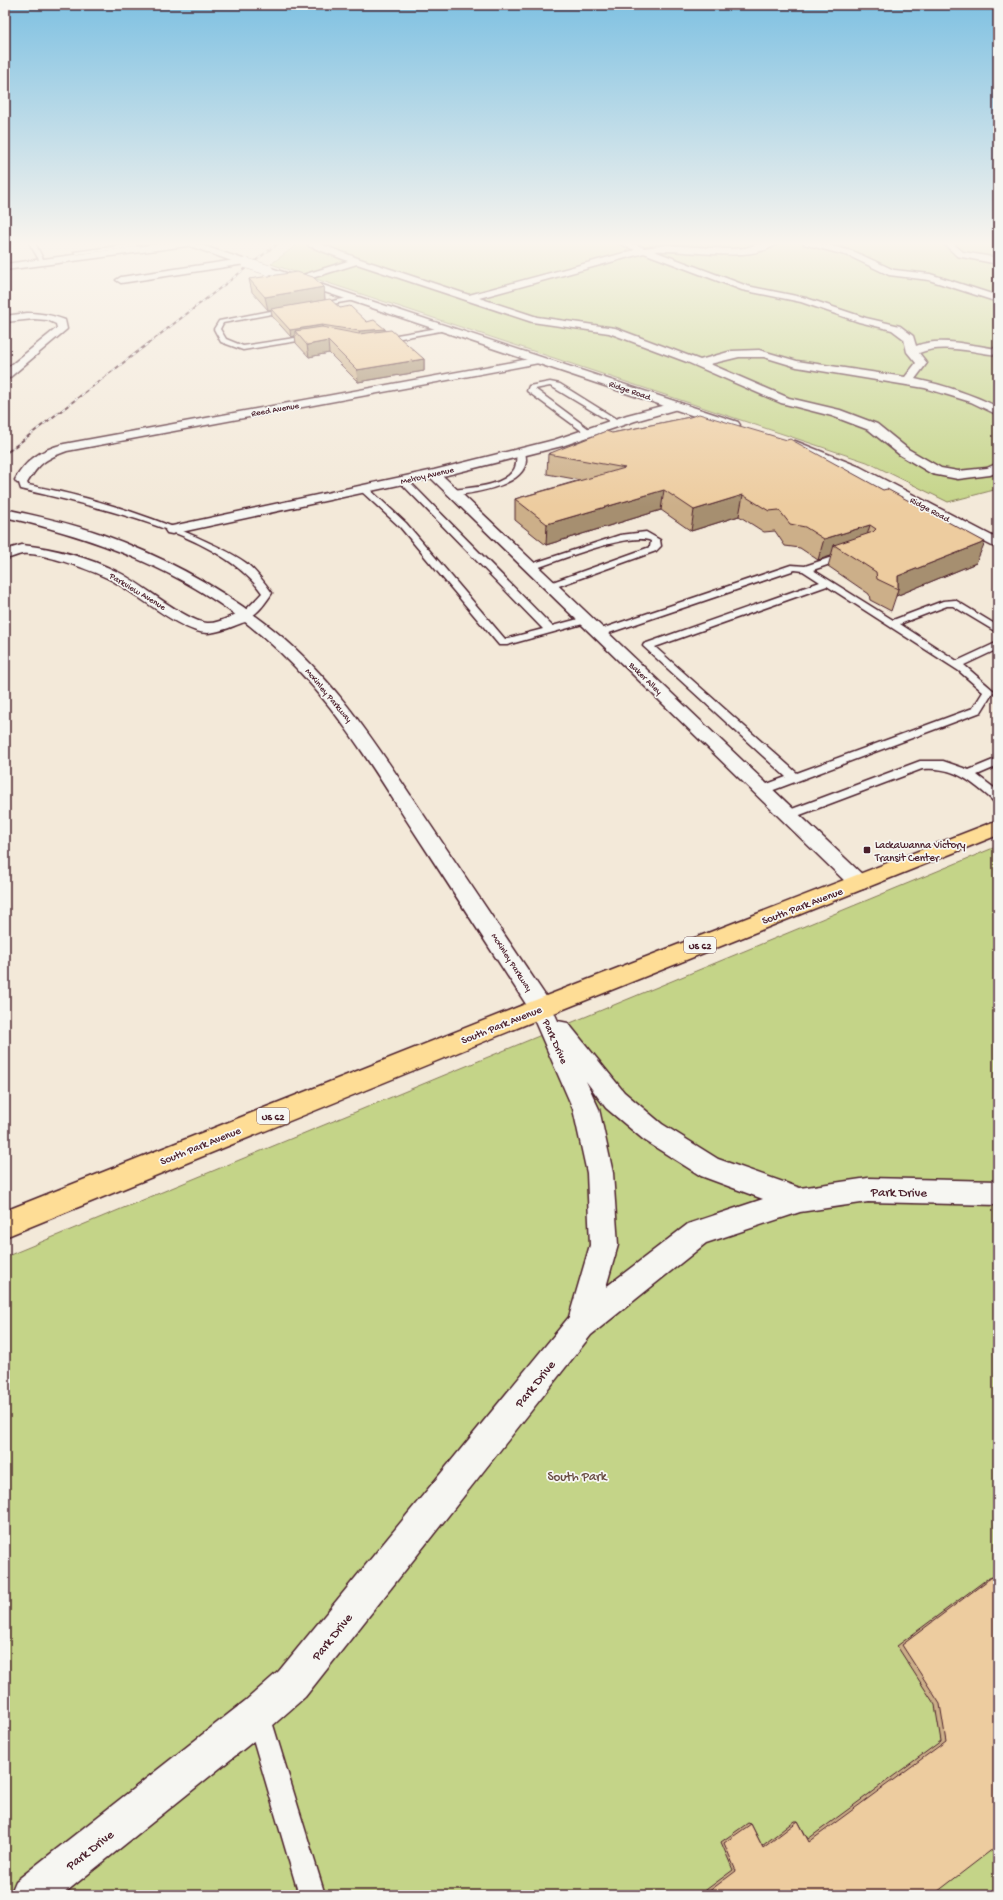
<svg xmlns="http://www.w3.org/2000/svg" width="1003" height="1900" font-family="'Gochi Hand',sans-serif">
  <rect width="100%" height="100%" fill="#f3e9d9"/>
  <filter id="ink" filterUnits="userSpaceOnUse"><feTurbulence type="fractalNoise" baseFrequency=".025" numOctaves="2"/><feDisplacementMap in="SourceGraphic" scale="8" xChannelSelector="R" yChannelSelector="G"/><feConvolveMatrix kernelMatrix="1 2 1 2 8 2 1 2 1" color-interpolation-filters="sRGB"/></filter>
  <g filter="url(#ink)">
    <path fill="#c4d488" stroke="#877a5a" d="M302 241H998V489L948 502 867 462 271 264Z
      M998 846V1895H5V1257Z"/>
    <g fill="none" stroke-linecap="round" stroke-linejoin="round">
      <g stroke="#4a1f2b" stroke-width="3">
        <path id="service" d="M28 241H34L45 263H41Z
          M135 241H141L135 247 77 254 74 252 133 244Z
          M207 241 187 245 184 243 187 241Z
          M353 297 356 299 355 300 315 307 312 305Z
          M291 307 294 309 293 310 223 323 220 329 226 339 243 346 314 335 316 336V338L243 350 221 342 214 329 219 321Z
          M444 327 447 329 446 330 379 342 376 340 379 338Z
          M550 382 560 384 621 422 614 424 554 388 550 386 535 389 593 432 586 434 527 391 529 386Z
          M518 450H524C538 485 475 492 454 496L450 493 454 490C472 487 501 487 513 471 518 465 515 457 518 450Z
          M19 478H25L28 485C86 496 143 513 197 537 214 545 231 552 246 563 256 571 264 582 272 593 266 602 254 621 241 618L240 616C247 608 255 601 262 593 220 531 90 506 21 489L18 480Z
          M400 478H406L552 626 586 617 590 618 591 620 590 622 507 645H499L400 527 361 491V487H367L406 523 505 639 543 629 400 482Z
          M646 532 660 540 661 546 656 551 553 588 550 589 545 586 547 584 650 547 651 541C632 531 557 561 534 569L531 570 526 567 528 565 620 535Z
          M847 552 850 553 852 555 850 557 813 570 893 620 943 601 955 600 998 626V633L953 606H947L900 624 957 661 998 642V649L964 665 994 691 981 712 763 794 759 793 757 790 759 787 786 777 643 646 644 644 820 582 803 571 795 570 603 635 599 636 594 633 595 631 791 565 805 566ZM827 586 959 671 983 692 973 708 797 773 655 647Z
          M998 758V766L977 775 998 791V803L994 802C989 796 983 792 977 787 960 773 944 767 922 769L792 818H784L782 815 784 812 920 761H943L969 770Z
          M258 1703 266 1707 270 1715 325 1895H299L246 1715 250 1707Z"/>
      </g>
      <g stroke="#4a1f2b" stroke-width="3">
        <path id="minor" d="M180 241H190L191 243 187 246 5 270V264Z
          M310 241H320L318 243 360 259 469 295 635 250 614 241H627L644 248 667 245 729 249 745 248 769 241H781C755 265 688 249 654 251L747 286 806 298 866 318 900 326 913 336 916 346C940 336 973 346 998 349V355C973 352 942 343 919 353L927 363 915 379C944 385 971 394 998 407V415L971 402 925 388 797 367 764 357H739L710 364 789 398 840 410 877 424 908 449 941 468 958 471 987 468 998 463V472L990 475 958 479 932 474 900 455 869 430 832 416 781 403 687 362 609 333 532 322 357 264 299 282H293L291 280 293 278 348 261 309 246 308 244ZM644 253 742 290 801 302 859 322 892 330 904 339 907 352 916 363 905 377 797 361 759 350 732 351 700 360 615 328 537 317 479 298Z
          M803 241H814L855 252 894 270 930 274 998 296V302L929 280 889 275 849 256 804 244Z
          M941 241H950L963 252 998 258V264L957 256Z
          M242 259 246 262 245 264 121 283 116 280 121 277Z
          M27 313C40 313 52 315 65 320L67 329 9 378 5 379V370L57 328 56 324 47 320 34 319 5 322V316Z
          M540 357 545 360 544 362 67 451C44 459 39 464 27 483H17L15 480C25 460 43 449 64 444Z
          M677 402 683 406 681 408 635 421 562 446 443 476 866 878 869 883 866 888 859 890 852 888 431 478 172 534 167 533 165 530 167 527 172 526 434 470 554 440 627 415Z
          M22 545C54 548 89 558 118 572 141 583 185 621 207 623 220 624 233 614 245 611L251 613 253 616C249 622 241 623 234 626 227 629 216 632 208 633 182 634 132 589 107 578 91 570 39 551 22 554 17 555 11 558 5 559V550Z
          M541 999 549 1001 558 1021 568 1023 624 1092 662 1124 718 1159 800 1188 868 1178 998 1181V1205L868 1202 800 1212 706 1243 591 1335 305 1697 271 1727 62 1895H10L16 1881 245 1701 279 1671 569 1317 590 1245 587 1173 573 1109 529 1008 533 1001ZM586 1081 606 1108 644 1140 701 1176 763 1199 688 1224 606 1287 618 1245 613 1173 599 1109Z"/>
      </g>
      <g stroke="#4a1f2b" stroke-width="3">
        <path id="tertiary" d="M176 241H189L249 261 250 263 246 266 243 265Z
          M5 509C37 516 70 523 101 534 160 555 216 585 265 623 333 675 376 744 423 814 465 876 507 939 549 1001L553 1008 549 1015 541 1017 533 1015C491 950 449 885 407 821 369 761 332 701 280 652 201 577 109 541 5 517Z"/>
      </g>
      <g stroke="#4a1f2b" stroke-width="3">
        <path id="secondary" d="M268 267 738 422 740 425 734 429 730 428 265 272 263 270 265 268Z
          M795 441 860 467 998 539V549L850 473 791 448 789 445Z"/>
      </g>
      <g stroke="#4a1f2b" stroke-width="3">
        <path id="primary" d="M998 820V835L549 1015 5 1237V1211L533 1001Z"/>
      </g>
      <use href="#service" fill="#f6f6f2" fill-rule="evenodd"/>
      <use href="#minor" fill="#f6f6f2" fill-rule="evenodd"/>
      <use href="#tertiary" fill="#f6f6f2" fill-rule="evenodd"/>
      <use href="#secondary" fill="#f6f6f2" fill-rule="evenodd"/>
      <use href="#primary" fill="#fedd96" fill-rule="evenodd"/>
      <g stroke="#4a1f2b" stroke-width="2">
        <path id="rail" d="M5 454 281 241"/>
      </g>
      <use href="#rail" stroke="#f6f6f2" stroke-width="1.5" stroke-dasharray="4" stroke-linecap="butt"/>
      <g stroke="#4a1f2b" stroke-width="11" stroke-linecap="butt">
        <path id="secondary-bridge" d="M246 263 268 270"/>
      </g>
      <use href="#secondary-bridge" stroke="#f6f6f2" stroke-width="10"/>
    </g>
    <path fill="#ccaf89" stroke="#4a1f2b" d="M249 279 324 287 325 300 367 322 385 329V331L424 359V371L358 382 329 353 309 357 296 343 295 336 291 337 272 316 271 310H268L252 292Z
      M690 417 976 563 896 596 891 611 870 600 869 594 828 566 831 556 818 560 800 548 785 546 775 531 764 532 739 516 691 531 661 510 546 545 515 520V499L580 480 547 474 548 454 612 433Z
      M992 1577 933 1895H699L733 1870 721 1842 748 1823 751 1824 762 1846 794 1821H798L808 1839 941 1741 935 1705 897 1646 987 1579Z"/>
    <path fill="#a68f6f" stroke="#4a1f2b" d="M324 287 325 300 268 310 265 297Z
      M322 325 323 332 295 331V336L291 337 290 330Z
      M385 329V336L360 338 359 331Z
      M328 341 329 353 309 357 307 345Z
      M424 359V371L358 382 357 370Z
      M664 490 661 510 546 545 547 524Z
      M743 495 739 516 691 531 694 510Z
      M870 525 864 546 834 545 831 556 818 560 824 539Z
      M985 542 976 563 896 596 898 589V576Z"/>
    <path fill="#edcc9f" stroke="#4a1f2b" d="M297 272 313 277 324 287 265 297 249 279Z
      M330 299 340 308 350 306 367 322 374 320 385 329 359 331 322 325 290 330 271 309Z
      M322 327 359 334 391 330 424 359 357 370 328 341 307 345 295 331Z
      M699 414 787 440 790 439 883 490 887 489 985 542 898 576V589L877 579 876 572 834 545 873 532 876 529 870 525 824 539 805 527 790 524 779 510 769 511 743 495 694 510 664 490 547 524 515 499 625 468 548 454 606 431 612 433 690 417Z
      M992 1577 998 1584V1845L933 1895H704L736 1871 724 1843 751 1824 763 1848 798 1821 809 1842 946 1741 940 1704 902 1645Z"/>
  </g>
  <linearGradient id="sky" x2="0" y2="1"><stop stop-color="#7fc1e2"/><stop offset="0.48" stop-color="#faf5ee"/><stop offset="1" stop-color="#faf5ee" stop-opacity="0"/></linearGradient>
  <rect width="1003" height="507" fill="url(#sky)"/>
  <rect fill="#4a1f2b" stroke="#f6f6f2" stroke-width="1.5" x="863" y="846" width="8" height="8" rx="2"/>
  <g text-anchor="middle" stroke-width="3.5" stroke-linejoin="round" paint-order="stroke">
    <g font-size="9" fill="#4a1f2b" stroke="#f6f6f2">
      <text transform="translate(630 390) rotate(19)" y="3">Ridge Road</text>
      <text transform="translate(275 409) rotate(-10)" y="3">Reed Avenue</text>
      <text transform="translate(427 475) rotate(-13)" y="3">Melroy Avenue</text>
      <text transform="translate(930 509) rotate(28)" y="3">Ridge Road</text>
      <text transform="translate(138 591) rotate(31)" y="3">Parkview Avenue</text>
      <text transform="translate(646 678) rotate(44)" y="3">Baker Alley</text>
      <text transform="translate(329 695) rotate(50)" y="3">McKinley Parkway</text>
      <text transform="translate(512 962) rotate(57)" y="3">McKinley Parkway</text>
    </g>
    <g fill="#f6f6f2" stroke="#7e6067" stroke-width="1">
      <rect x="684" y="937" width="32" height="16" rx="3"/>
      <rect x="257" y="1108" width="32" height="16" rx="3"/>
    </g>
    <g font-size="10" font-weight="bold" fill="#4a1f2b">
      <text x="700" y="949">US 62</text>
      <text x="273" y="1120">US 62</text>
    </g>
    <g font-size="11" fill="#4a1f2b" stroke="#f6f6f2" text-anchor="start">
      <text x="875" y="848">Lackawanna Victory<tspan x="875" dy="13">Transit Center</tspan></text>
    </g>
    <g font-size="11" fill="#4a1f2b" stroke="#f6f6f2">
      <text transform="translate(802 905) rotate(-21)" y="4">South Park Avenue</text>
      <text transform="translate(501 1024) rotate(-22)" y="4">South Park Avenue</text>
      <text transform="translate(556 1041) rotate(66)" y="4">Park Drive</text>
      <text transform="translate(200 1145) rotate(-22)" y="4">South Park Avenue</text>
    </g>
    <g font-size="13" fill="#4a1f2b" stroke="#f6f6f2">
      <text transform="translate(899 1191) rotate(1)" y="5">Park Drive</text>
      <text transform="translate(534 1383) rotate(-51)" y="5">Park Drive</text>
      <text transform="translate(331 1636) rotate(-51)" y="5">Park Drive</text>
      <text transform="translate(89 1849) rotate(-38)" y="5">Park Drive</text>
    </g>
    <g font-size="13" fill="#684c42" stroke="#f6f6f2">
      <text x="577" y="1480">South Park</text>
    </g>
  </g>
  <rect width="1003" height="1900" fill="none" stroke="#f6f6f2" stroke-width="20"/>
  <rect x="10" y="10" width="983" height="1880" fill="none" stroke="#4a1f2b" stroke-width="1.5" filter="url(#ink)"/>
</svg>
